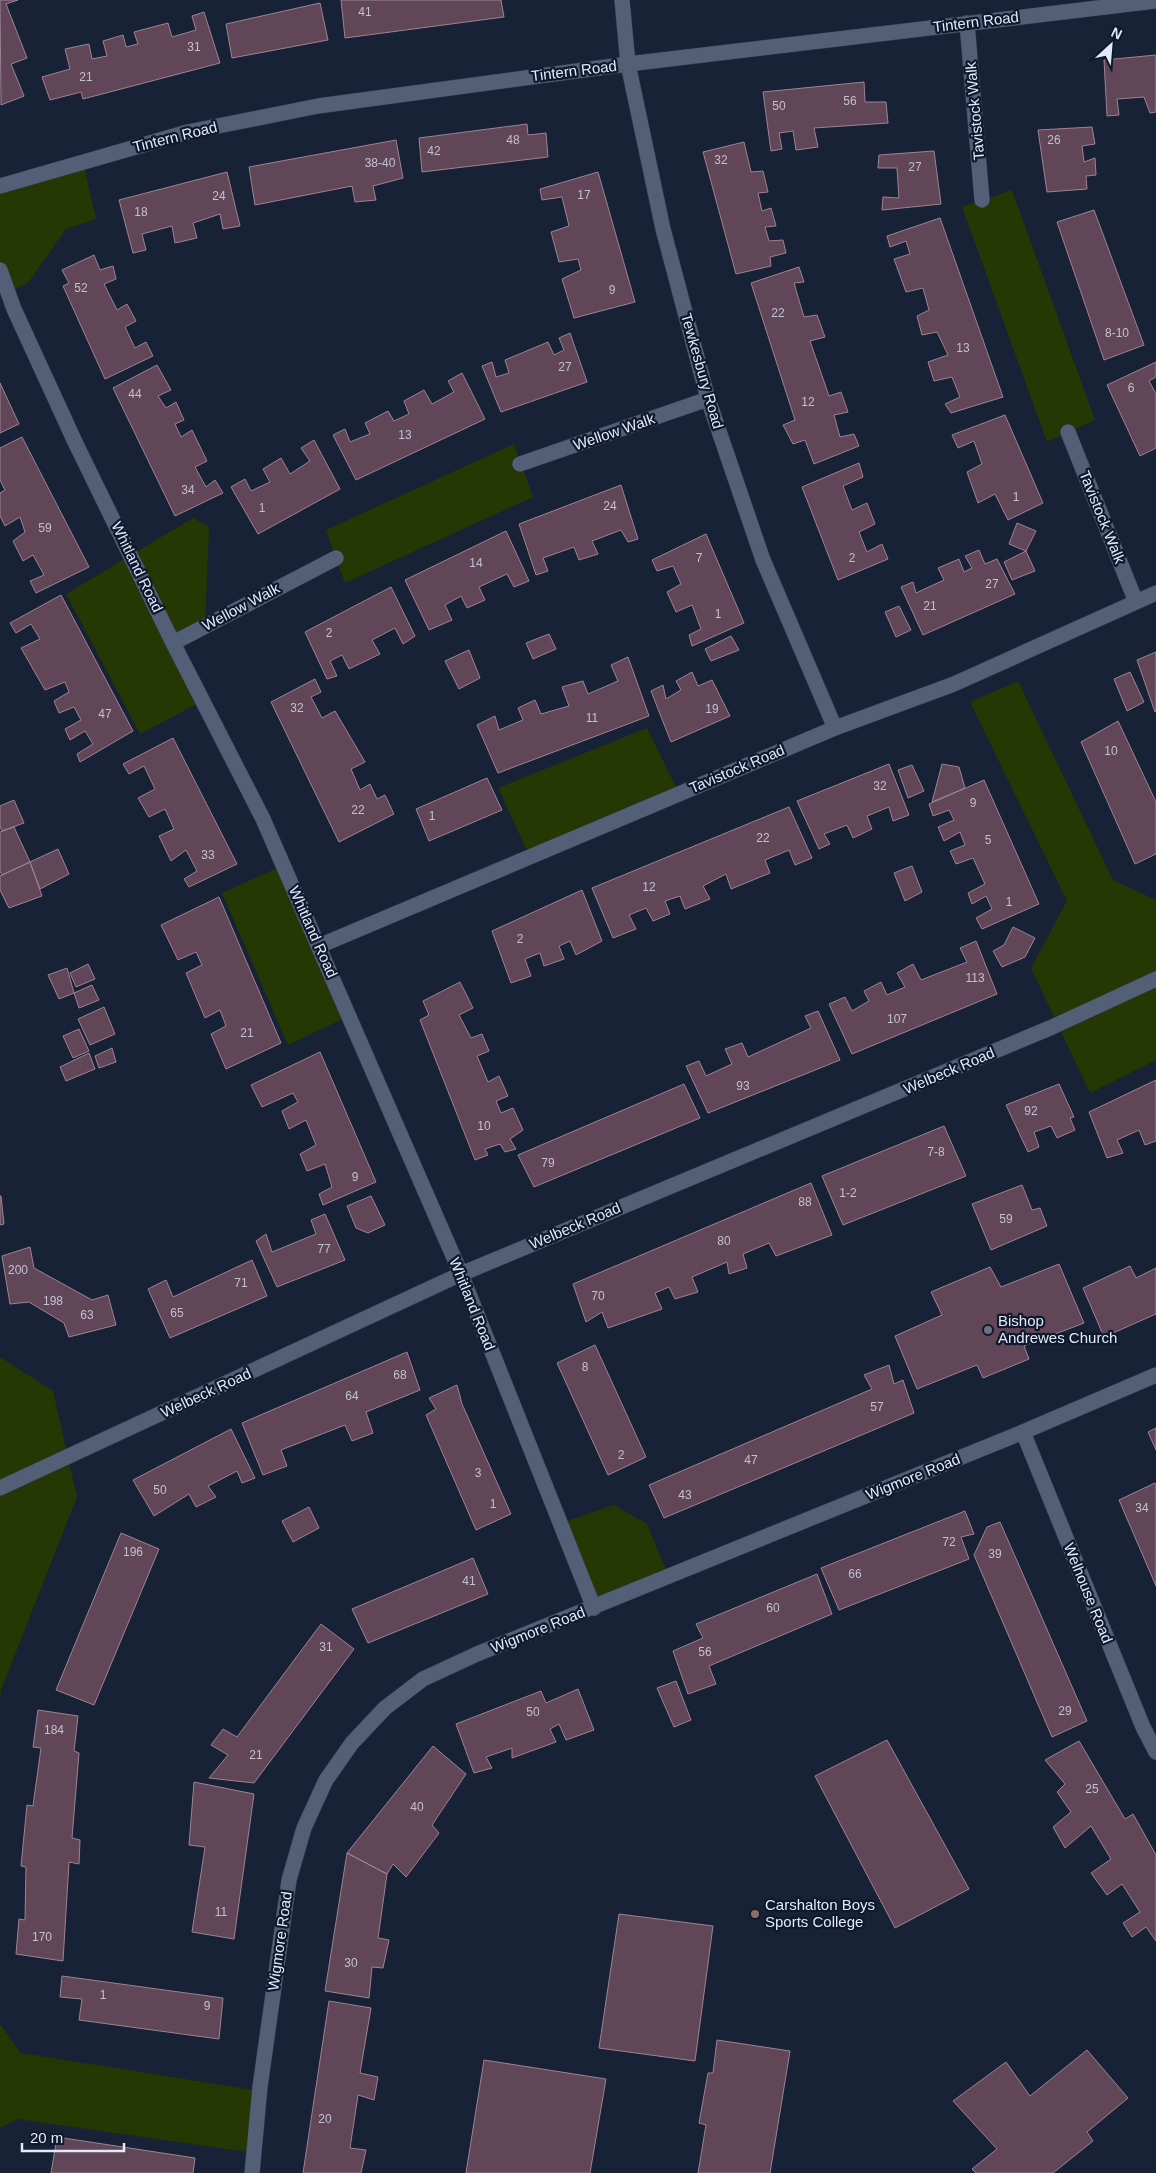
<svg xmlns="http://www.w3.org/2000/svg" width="1156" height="2173" font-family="Arial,sans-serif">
  <rect width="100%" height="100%" fill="#172237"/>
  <path fill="#253702" d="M83 161 96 219 66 229 28 283 8 292H0V186Z
    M1012 190 1095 420 1047 442 962 207Z
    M514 444 533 497 345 583 326 530Z
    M193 518 209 527 205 627 174 643 203 701 140 734 66 594Z
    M1018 681 1113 880 1156 900V1060L1090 1093 1031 968 1067 901 970 702Z
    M647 728 679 793 530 857 498 788Z
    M284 865 349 1016 288 1045 222 893Z
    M0 1357 53 1391 77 1497 1 1690 0 1699Z
    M614 1505 647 1524 667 1572 597 1601 567 1521Z
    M0 2024 21 2053 254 2090 248 2152 17 2119 0 2128Z"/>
  <path fill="#604657" stroke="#9f8294" d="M0 0H18L6 4 27 58 11 64 24 96 1 105Z
    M341 0H501L504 17 345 38Z
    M320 3 328 40 232 58 226 24Z
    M204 12 220 63 83 99 81 92 50 100 42 77 70 69 65 49 89 44 92 59 107 56 103 41 123 35 126 47 138 44 134 32 168 23 172 37 196 30 192 16Z
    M1156 55V112L1150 113 1144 97 1117 99 1119 115 1107 116 1104 60Z
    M864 82 865 102H886L888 123 814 128 818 147 796 150 793 131 779 133 782 149 771 151 763 92Z
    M527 124 528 135 546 133 548 157 422 172 419 138Z
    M1092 127 1095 144 1082 146 1084 162 1095 158 1096 175 1086 176 1087 189 1047 192 1038 130Z
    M396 140 403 178 373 186 376 200 355 202 352 186 255 205 249 167Z
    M744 142 751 172 763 171 768 192 758 193 762 211 771 208 776 226 765 227 769 241 783 240 786 253 770 257 771 266 736 274 703 152Z
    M934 151 941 204 882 210 883 197 899 198 897 168H878L879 155Z
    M227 172 240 226 223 229 220 214 193 223 197 238 175 243 172 226 142 234 146 250 133 253 119 200Z
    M598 172 635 302 574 318 562 279 581 270 578 259 559 262 551 232 569 226 562 197 542 200 540 189Z
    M1094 210 1144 345 1104 360 1057 222Z
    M940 218 1003 397 951 413 945 404 960 397 952 377 934 381 928 362 948 355 937 332 922 335 917 316 929 310 923 288 906 292 894 259 910 254 906 241 890 247 887 236Z
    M94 255 100 270 113 266 116 279 104 284 117 310 127 304 136 321 125 327 135 348 146 342 153 356 105 379 63 286 69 283 62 270Z
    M799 267 804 282 794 283 804 317 817 315 825 337 810 341 829 396 841 392 848 412 834 415 840 437 854 434 859 446 814 464 805 440 793 444 783 425 795 420 751 283Z
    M570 333 587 382 501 412 482 366 492 362 496 377 509 373 505 360 548 342 554 355 564 350 559 338Z
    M1156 362V377L1149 381 1156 394V448L1140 456 1107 385Z
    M157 365 171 390 158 396 166 408 176 402 184 420 175 424 181 437 192 430 207 461 195 467 206 487 215 480 223 493 175 516 113 388Z
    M462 373 485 419 356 480 333 435 345 429 350 442 370 434 365 423 388 411 394 421 409 414 404 401 424 390 432 404 454 392 448 381Z
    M0 383 19 424 0 433Z
    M1005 415 1043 503 1008 520 995 494 978 503 967 472 982 464 974 441 958 448 952 435Z
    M22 437 89 567 36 593 30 581 44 575 33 555 23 561 13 541 25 532 20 517 5 526 0 516V493L5 490 0 480V448Z
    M314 440 340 489 258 534 231 487 245 479 251 491 270 482 263 469 281 458 290 474 310 461 301 448Z
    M859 463 863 477 843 486 852 510 867 503 875 524 859 532 867 552 882 544 888 559 838 580 802 487Z
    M621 485 638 539 628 542 621 530 592 541 598 554 579 560 574 547 543 558 548 571 536 575 519 524Z
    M1017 523 1036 531 1026 551 1009 544Z
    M506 531 529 581 514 587 507 574 479 587 485 600 467 608 461 596 445 605 452 620 429 630 405 580Z
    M706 534 744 623 692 646 689 635 701 629 692 605 676 612 667 592 681 584 673 566 657 571 652 560Z
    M979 550 985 564 997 559 1015 594 923 635 901 587 913 582 916 593 944 580 938 568 959 559 964 572 972 568 965 556Z
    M1026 551 1035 571 1012 580 1004 562Z
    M391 587 415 636 403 644 395 628 372 640 380 654 349 669 342 655 330 661 337 676 327 679 305 632Z
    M61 595 133 731 80 762 77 754 93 744 85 731 70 740 65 729 81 720 74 707 59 713 54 701 69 692 65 682 45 690 21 648 40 639 31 624 16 633 10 623Z
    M899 606 911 630 896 637 885 612Z
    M549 634 556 649 533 659 526 643Z
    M731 636 739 650 711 661 705 649Z
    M469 650 480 678 459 689 445 661Z
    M1156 652V711L1155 712 1137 660Z
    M628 657 649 716 498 773 477 725 495 716 499 730 523 720 518 708 535 700 541 714 569 706 562 687 583 681 588 694 618 681 611 665Z
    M692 672 698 686 712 680 730 716 671 742 651 691 663 685 666 699 681 690 676 681Z
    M1130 672 1144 702 1127 711 1114 679Z
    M315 679 321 692 311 697 322 718 335 711 365 762 351 769 360 790 370 784 377 799 385 795 394 814 339 842 271 702Z
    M1118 721 1156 802V854L1135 864 1081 742Z
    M173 738 237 864 189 887 184 879 197 871 186 850 171 861 159 836 174 829 165 809 149 817 138 798 155 789 144 766 129 774 123 764Z
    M889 764 909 815 893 821 889 807 867 816 872 829 853 838 847 825 824 834 830 844 819 849 797 801Z
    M942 764 959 767 965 788 932 802Z
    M912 765 924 791 908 798 898 770Z
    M487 778 502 810 429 841 416 809Z
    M984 780 1039 904 982 929 976 918 992 909 986 896 972 904 968 893 985 884 973 858 956 864 950 851 965 845 960 832 944 841 938 827 954 820 949 810 933 816 929 804Z
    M14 800 24 823 2 831 0 826V806Z
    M789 807 812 858 795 865 789 850 765 860 770 873 731 889 726 874 703 886 710 899 685 909 680 896 665 901 670 914 653 921 646 908 629 915 636 929 613 938 592 888Z
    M14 827 30 862 2 875 0 871V832Z
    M58 849 69 874 40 889 30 862Z
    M30 862 42 896 9 908 0 890V876Z
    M912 866 922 892 905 901 894 873Z
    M582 890 602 941 576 955 570 941 559 946 564 959 544 966 540 953 525 959 531 976 511 983 492 931Z
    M219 897 281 1043 226 1069 211 1034 226 1026 220 1010 205 1018 186 973 202 965 196 952 178 960 161 925Z
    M1013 927 1035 938 1025 957 1002 967 993 951 1004 945Z
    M976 941 997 994 852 1054 829 1004 845 997 852 1011 869 1001 864 991 881 982 887 995 905 987 897 973 913 964 921 980 967 962 960 948Z
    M88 964 95 979 76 987 70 973Z
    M67 968 74 993 59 999 48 975Z
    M460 982 473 1008 459 1015 471 1038 482 1034 489 1051 477 1056 488 1082 499 1076 508 1096 496 1101 501 1113 513 1108 523 1130 510 1139 516 1149 505 1152 500 1144 485 1149 488 1155 475 1160 420 1020 429 1015 423 1001Z
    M92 985 99 1000 79 1008 74 993Z
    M104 1007 115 1034 90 1045 78 1019Z
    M818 1011 840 1060 708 1113 686 1066 699 1061 706 1076 732 1064 725 1049 742 1043 748 1057 811 1028 805 1016Z
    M79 1029 89 1051 73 1058 63 1036Z
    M112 1048 116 1062 99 1068 95 1056Z
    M320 1052 376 1182 323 1205 319 1194 332 1187 325 1164 307 1171 300 1154 316 1145 306 1120 289 1129 282 1111 298 1102 293 1093 262 1107 251 1085Z
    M89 1053 95 1069 66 1081 60 1067Z
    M1156 1080V1141L1145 1145 1139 1130 1117 1140 1123 1153 1107 1158 1089 1112Z
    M684 1084 700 1118 534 1187 518 1155Z
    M1059 1084 1074 1117 1070 1118 1075 1130 1057 1138 1051 1126 1034 1132 1039 1147 1028 1152 1006 1105Z
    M944 1126 966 1176 843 1225 822 1176Z
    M811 1183 832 1235 776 1256 769 1243 743 1254 747 1268 729 1274 727 1262 692 1277 698 1292 675 1299 669 1287 655 1293 662 1309 608 1328 602 1312 586 1322 573 1284Z
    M1022 1185 1032 1210 1040 1208 1047 1226 991 1250 972 1204Z
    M0 1196H1L4 1224 0 1225Z
    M371 1196 385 1225 368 1233 356 1228 347 1206Z
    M325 1214 345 1260 277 1287 256 1241 266 1234 272 1252 316 1234 311 1220Z
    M30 1247 34 1268 92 1300 108 1295 116 1325 69 1337 64 1323 29 1302 10 1304 2 1256Z
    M252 1260 267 1296 170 1338 148 1289 166 1280 173 1297Z
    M1059 1264 1084 1323 1024 1346 1029 1359 983 1378 977 1365 917 1389 895 1336 942 1315 931 1292 990 1267 1001 1287Z
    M1130 1266 1136 1278 1156 1268V1314L1104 1337 1083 1288Z
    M595 1345 646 1457 608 1475 557 1363Z
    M407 1352 420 1390 366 1412 373 1433 352 1441 345 1425 281 1450 287 1466 263 1475 242 1423Z
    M889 1365 894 1384 903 1380 914 1413 664 1518 649 1485 872 1389 864 1375Z
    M457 1385 462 1404 511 1514 476 1530 426 1415 436 1409 429 1398Z
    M1156 1428V1450L1148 1432Z
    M231 1429 255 1478 242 1483 237 1471 208 1486 216 1497 196 1507 189 1494 154 1516 133 1480Z
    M1155 1483 1156 1485V1586L1119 1500Z
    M309 1507 319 1528 293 1542 282 1521Z
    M965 1511 974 1534 961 1537 969 1559 839 1610 821 1568Z
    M1000 1522 1087 1721 1052 1737 974 1555 987 1527Z
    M121 1533 159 1549 94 1705 56 1690Z
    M473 1558 488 1594 368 1643 352 1609Z
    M817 1574 832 1614 709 1666 716 1684 688 1694 673 1651 703 1638 696 1624Z
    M321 1624 354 1649 254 1783 209 1778 228 1755 211 1745 223 1729 237 1737Z
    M676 1681 691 1720 674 1727 657 1688Z
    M578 1689 594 1730 566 1740 559 1724 550 1729 556 1742 512 1758V1748L486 1757 492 1768 474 1773 456 1724 541 1691 546 1703Z
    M38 1710 78 1716 74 1751 79 1753 72 1838 80 1840 79 1864 69 1862 63 1961 16 1954 19 1919 25 1920 26 1867 21 1866 27 1805 33 1806 41 1748 33 1747Z
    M887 1740 969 1889 895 1928 815 1776Z
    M1079 1741 1125 1819 1133 1814 1156 1855V1941L1146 1927 1132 1937 1123 1923 1140 1912 1122 1884 1107 1895 1091 1873 1111 1859 1091 1826 1065 1848 1053 1827 1071 1812 1057 1792 1065 1784 1045 1760Z
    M433 1746 466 1774 432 1825 439 1833 406 1877 393 1864 387 1874 347 1853Z
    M194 1782 254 1794 234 1939 192 1932 205 1847 189 1845Z
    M347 1853 387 1874 378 1938 389 1940 383 1968 372 1967 369 1998 325 1991Z
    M619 1914 713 1926 695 2061 599 2048Z
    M62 1976 223 1998 219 2039 79 2020 82 1999 60 1997Z
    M329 2001 371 2008 360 2073 378 2077 374 2100 358 2095 350 2148 366 2150 361 2173H303Z
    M717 2040 790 2051 770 2173H698L706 2125 699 2123 708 2073H713Z
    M1087 2050 1128 2098 1087 2132 1093 2141 1053 2173H976L972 2169 997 2149 953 2101 1006 2062 1030 2096Z
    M484 2060 606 2079 590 2173H466Z
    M57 2137 195 2158 193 2173H51Z"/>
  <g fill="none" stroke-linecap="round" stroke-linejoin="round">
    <g stroke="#353c4e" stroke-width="16">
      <path id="minor" d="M622 0 628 64 663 229 708 399 763 560 835 728
        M967 23 982 200
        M0 186 188 132 318 106 628 64 1156 1
        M0 270 14 309 75 442 173 643 263 819 461 1274 594 1608
        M1068 432 1136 602
        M520 464 708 399
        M173 643 336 558
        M319 946 835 728 954 684 1156 593
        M1023 1432 1143 1727 1156 1752
        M0 1488 461 1274 1050 1028 1156 979
        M252 2173 260 2087 289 1880 304 1828 326 1780 352 1743 385 1708 423 1679 477 1654 1023 1432 1156 1375"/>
    </g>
    <use href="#minor" stroke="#525f77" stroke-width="15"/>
  </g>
  <circle fill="#6b7280" stroke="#0e192d" stroke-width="2" cx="988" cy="1330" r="5"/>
  <circle fill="#8d6e63" stroke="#0e192d" stroke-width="2" cx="755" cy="1914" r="5"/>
  <g text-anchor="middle" stroke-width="4.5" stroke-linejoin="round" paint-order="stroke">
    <g font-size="12" fill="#c2c1d0">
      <text x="365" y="16">41</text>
      <text x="194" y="51">31</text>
      <text x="86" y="81">21</text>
      <text x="850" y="105">56</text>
      <text x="779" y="110">50</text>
      <text x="513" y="144">48</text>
      <text x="1054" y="144">26</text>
      <text x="434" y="155">42</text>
      <text x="721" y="164">32</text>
      <text x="380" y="167">38-40</text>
      <text x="915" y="171">27</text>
      <text x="584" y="199">17</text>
      <text x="219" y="200">24</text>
      <text x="141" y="216">18</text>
      <text x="81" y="292">52</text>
      <text x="612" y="294">9</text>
      <text x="778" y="317">22</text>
      <text x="1117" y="337">8-10</text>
      <text x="963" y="352">13</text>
      <text x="565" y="371">27</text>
      <text x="1131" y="392">6</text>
      <text x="135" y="398">44</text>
      <text x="808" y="406">12</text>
      <text x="405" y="439">13</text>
      <text x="188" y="494">34</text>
      <text x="1016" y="501">1</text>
      <text x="610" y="510">24</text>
      <text x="262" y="512">1</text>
      <text x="45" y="532">59</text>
      <text x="699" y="562">7</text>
      <text x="852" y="562">2</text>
      <text x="476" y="567">14</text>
      <text x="992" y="588">27</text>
      <text x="930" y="610">21</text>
      <text x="718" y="618">1</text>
      <text x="329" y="637">2</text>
      <text x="297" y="712">32</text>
      <text x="712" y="713">19</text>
      <text x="105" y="718">47</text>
      <text x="592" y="722">11</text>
      <text x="1111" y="755">10</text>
      <text x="880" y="790">32</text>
      <text x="973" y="807">9</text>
      <text x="358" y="814">22</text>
      <text x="432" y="820">1</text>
      <text x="763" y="842">22</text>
      <text x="988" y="844">5</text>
      <text x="208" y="859">33</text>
      <text x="649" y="891">12</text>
      <text x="1009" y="906">1</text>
      <text x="520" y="943">2</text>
      <text x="975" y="982">113</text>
      <text x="897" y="1023">107</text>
      <text x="247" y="1037">21</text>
      <text x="743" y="1090">93</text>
      <text x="1031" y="1115">92</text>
      <text x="484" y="1130">10</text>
      <text x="936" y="1156">7-8</text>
      <text x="548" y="1167">79</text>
      <text x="355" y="1181">9</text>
      <text x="848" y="1197">1-2</text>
      <text x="805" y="1206">88</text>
      <text x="1006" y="1223">59</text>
      <text x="724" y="1245">80</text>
      <text x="324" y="1253">77</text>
      <text x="18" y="1274">200</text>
      <text x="241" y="1287">71</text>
      <text x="598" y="1300">70</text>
      <text x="53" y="1305">198</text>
      <text x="177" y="1317">65</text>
      <text x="87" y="1319">63</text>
      <text x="585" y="1371">8</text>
      <text x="400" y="1379">68</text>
      <text x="352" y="1400">64</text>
      <text x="877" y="1411">57</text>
      <text x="621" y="1459">2</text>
      <text x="751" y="1464">47</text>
      <text x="478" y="1477">3</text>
      <text x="160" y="1494">50</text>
      <text x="685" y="1499">43</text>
      <text x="493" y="1508">1</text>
      <text x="1142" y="1512">34</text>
      <text x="949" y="1546">72</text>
      <text x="133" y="1556">196</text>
      <text x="995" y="1558">39</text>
      <text x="855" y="1578">66</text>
      <text x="469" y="1585">41</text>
      <text x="773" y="1612">60</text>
      <text x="326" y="1651">31</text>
      <text x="705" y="1656">56</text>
      <text x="1065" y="1715">29</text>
      <text x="533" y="1716">50</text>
      <text x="54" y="1734">184</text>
      <text x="256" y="1759">21</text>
      <text x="1092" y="1793">25</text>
      <text x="417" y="1811">40</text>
      <text x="221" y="1916">11</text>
      <text x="42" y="1941">170</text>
      <text x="351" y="1967">30</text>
      <text x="103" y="1999">1</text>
      <text x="207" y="2010">9</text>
      <text x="325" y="2123">20</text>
    </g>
    <g font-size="15" fill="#e2eaf9" stroke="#0e192d">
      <text transform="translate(976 22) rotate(-7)" y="5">Tintern Road</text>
      <text transform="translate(574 71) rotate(-7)" y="5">Tintern Road</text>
      <text transform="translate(975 111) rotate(-95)" y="5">Tavistock Walk</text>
      <text transform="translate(175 137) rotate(-14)" y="5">Tintern Road</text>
      <text transform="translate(702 371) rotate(74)" y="5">Tewkesbury Road</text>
      <text transform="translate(614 432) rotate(-19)" y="5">Wellow Walk</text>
      <text transform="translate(1102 517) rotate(68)" y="5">Tavistock Walk</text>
      <text transform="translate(137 567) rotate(64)" y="5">Whitland Road</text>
      <text transform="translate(241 607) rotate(-28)" y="5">Wellow Walk</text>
      <text transform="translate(737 769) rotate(-23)" y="5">Tavistock Road</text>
      <text transform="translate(313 932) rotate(66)" y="5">Whitland Road</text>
      <text transform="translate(949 1071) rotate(-23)" y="5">Welbeck Road</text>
      <text transform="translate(575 1226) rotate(-23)" y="5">Welbeck Road</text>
      <text transform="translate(472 1304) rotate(68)" y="5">Whitland Road</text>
      <text transform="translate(206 1393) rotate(-25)" y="5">Welbeck Road</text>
      <text transform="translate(913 1477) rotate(-22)" y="5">Wigmore Road</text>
      <text transform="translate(1088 1593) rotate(68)" y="5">Welhouse Road</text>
      <text transform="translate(538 1630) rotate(-22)" y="5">Wigmore Road</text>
      <text transform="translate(280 1941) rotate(-82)" y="5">Wigmore Road</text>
    </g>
    <g font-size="15" fill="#e2eaf9" stroke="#0e192d" text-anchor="start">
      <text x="998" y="1326">Bishop<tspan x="998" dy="17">Andrewes Church</tspan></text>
      <text x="765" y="1910">Carshalton Boys<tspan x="765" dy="17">Sports College</tspan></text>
    </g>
  </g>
  <g transform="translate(1111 45) rotate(26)" stroke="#0e192d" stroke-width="4" paint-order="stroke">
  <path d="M0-4L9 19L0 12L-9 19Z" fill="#e2eaf9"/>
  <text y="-8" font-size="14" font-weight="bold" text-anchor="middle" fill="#e2eaf9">N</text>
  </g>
  <path d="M22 2143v8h102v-8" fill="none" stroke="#e2eaf9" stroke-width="2.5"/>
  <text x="30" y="2143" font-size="15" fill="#e2eaf9" stroke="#0e192d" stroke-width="4" paint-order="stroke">20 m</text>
</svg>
